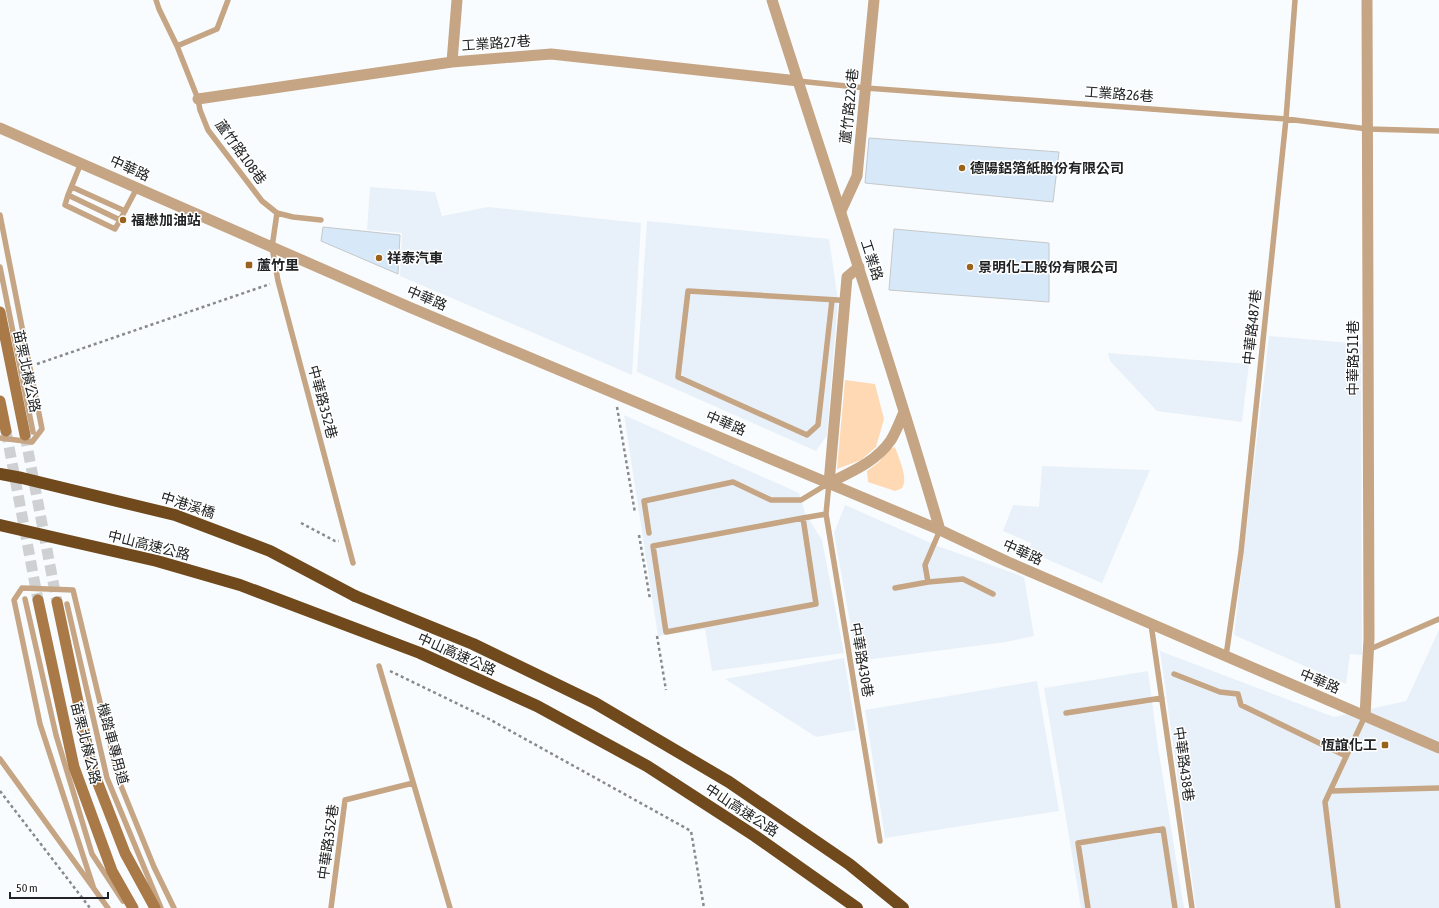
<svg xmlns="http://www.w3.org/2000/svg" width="1439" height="908" font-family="'Asap Condensed','Noto Sans TC',sans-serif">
  <rect width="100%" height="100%" fill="#f9fcfe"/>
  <path fill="#e8f1f9" d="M370 187 435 192 442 216 488 207 641 223 632 375 400 276 402 233 367 230Z
    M647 221 829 239 838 300 827 435 816 451 637 372Z
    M1269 336 1361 344 1362 655 1350 654 1346 684 1234 635Z
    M1108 353 1249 364 1242 422 1157 411 1110 361Z
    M624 415 799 493 805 513 822 540 844 653 712 671 705 629 658 636Z
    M1042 466 1150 470 1102 583 1028 551 1031 543 1003 531 1013 505 1039 507Z
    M845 505 938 546 1024 577 1034 636 1006 642 857 661 834 533Z
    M1439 630V908H1196L1160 651 1334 717 1406 701Z
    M844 658 856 730 816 737 725 679Z
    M1148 671 1158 747 1184 908H1081L1044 688Z
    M1037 681 1059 811 885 838 865 710Z"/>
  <path fill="#fed9b4" d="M845 380 875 384 884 419 876 447 861 460 837 469Z
    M895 447C898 456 908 478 903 486 902 489 898 490 895 491L868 482 867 471 879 462 889 449Z"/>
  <path fill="#d7e8f8" stroke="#c5c8ca" d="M869 138 1059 152 1053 202 865 183Z
    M323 227 400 235 398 274 321 241Z
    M894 229 1049 243V302L889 290Z"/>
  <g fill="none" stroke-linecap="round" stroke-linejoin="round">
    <path stroke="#ced0d2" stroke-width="11" stroke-dasharray="11 5.5" stroke-linecap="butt" d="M6 431 38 600
      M25 435 57 602"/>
    <path stroke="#87898b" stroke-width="2.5" stroke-dasharray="3 3" stroke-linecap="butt" d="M37 364 270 284
      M617 407 635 513
      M301 523 335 541H339
      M639 535 650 599
      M657 636 666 690
      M390 671 489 719 691 831 704 908
      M0 791 90 908"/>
    <path stroke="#c5a584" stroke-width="5.5" d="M156 0 159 9 177 46 198 99 200 110 208 130 262 201 277 213 272 247 278 281 353 563
      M177 46 217 29 228 0
      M798 81 866 88 1286 119 1368 129 1439 131
      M81 163 68 195 120 220 137 188
      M72 187 125 211
      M68 195 65 205 115 229 120 220
      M277 213 293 217 321 220
      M0 215 42 429 32 442 0 438
      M0 267 33 432
      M832 300 818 425 807 435 678 377 688 291 838 300 845 301
      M829 483 826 514 880 841
      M803 518 816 604 666 632 653 546 803 518 826 514
      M649 533 644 501 733 482 771 500H801L829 483
      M928 582 963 579 993 594
      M895 588 928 582 925 565 940 530
      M25 599 56 735 92 854 123 901
      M67 604 107 778 161 908
      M1151 624 1192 908
      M1368 650 1439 619
      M1226 656 1241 552 1286 119 1295 0
      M379 666 450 908
      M1174 674 1220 692 1238 694 1241 705 1346 756
      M1066 713 1162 698
      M0 759 108 908
      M1331 791 1439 788
      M93 886 40 724 14 600 22 588 73 590 119 781 154 867 174 908
      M331 908 345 800 413 783
      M1088 908 1078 843 1163 829 1175 908
      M1338 908 1325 802 1365 716"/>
    <path stroke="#c5a584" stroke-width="11" d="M452 62 457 0
      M198 99 452 62 551 54 798 81
      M841 211 857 176 874 0
      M829 483 847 277 859 267
      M1365 716 1369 639 1367 0"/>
    <path stroke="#c5a584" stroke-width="11" d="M772 0C828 176 888 352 940 530
      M0 128 409 307 940 530 1008 562 1439 748
      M829 483C851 472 876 462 891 440 896 432 900 421 904 412"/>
    <path stroke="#a97a47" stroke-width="11" d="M0 312 25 435
      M0 401 6 431
      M38 600 74 767 112 871 133 908
      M57 602 92 768 125 853 155 908"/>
    <path stroke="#704a1d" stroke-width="12" d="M0 474 22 478 175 515 270 551 355 596"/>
    <path stroke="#704a1d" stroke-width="12" d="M0 525 157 561 240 585 420 653 537 706 647 766 755 836 857 908
      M355 596 473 644 595 703 729 782 849 864 903 908"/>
  </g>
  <g fill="#9a631d" stroke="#fff" stroke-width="1.5">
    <circle cx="962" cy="168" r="4"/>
    <circle cx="123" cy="220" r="4"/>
    <circle cx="379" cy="258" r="4"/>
    <rect x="245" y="261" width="8" height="8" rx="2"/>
    <circle cx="970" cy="267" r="4"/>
    <rect x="1381" y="741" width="8" height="8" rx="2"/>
  </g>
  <g text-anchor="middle" stroke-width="3" stroke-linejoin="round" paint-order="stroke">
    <g font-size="14" fill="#212223" stroke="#fff">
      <text transform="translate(496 43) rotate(-4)" y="5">工業路27巷</text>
      <text transform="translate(1119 94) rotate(4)" y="5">工業路26巷</text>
      <text transform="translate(849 106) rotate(-84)" y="5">蘆竹路226巷</text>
      <text transform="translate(241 152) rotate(54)" y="5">蘆竹路108巷</text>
      <text transform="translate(130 168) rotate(24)" y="5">中華路</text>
      <text transform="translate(872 260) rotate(72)" y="5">工業路</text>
      <text transform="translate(427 298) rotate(23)" y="5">中華路</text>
      <text transform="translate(1252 327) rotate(-84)" y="5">中華路487巷</text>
      <text transform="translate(1353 358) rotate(-90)" y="5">中華路511巷</text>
      <text transform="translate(27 371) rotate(78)" y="5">苗栗北橫公路</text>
      <text transform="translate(323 402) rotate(75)" y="5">中華路352巷</text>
      <text transform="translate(726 423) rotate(23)" y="5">中華路</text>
      <text transform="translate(188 505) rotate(18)" y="5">中港溪橋</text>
      <text transform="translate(149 545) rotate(14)" y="5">中山高速公路</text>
      <text transform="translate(1023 552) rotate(24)" y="5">中華路</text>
      <text transform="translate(457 654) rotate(24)" y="5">中山高速公路</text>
      <text transform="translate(862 660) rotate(80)" y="5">中華路430巷</text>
      <text transform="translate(1320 681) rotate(23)" y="5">中華路</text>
      <text transform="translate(86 743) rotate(76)" y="5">苗栗北橫公路</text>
      <text transform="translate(113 744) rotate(75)" y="5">機踏車專用道</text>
      <text transform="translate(1184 764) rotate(82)" y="5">中華路438巷</text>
      <text transform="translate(742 810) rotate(33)" y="5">中山高速公路</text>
      <text transform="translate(328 842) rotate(-82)" y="5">中華路352巷</text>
    </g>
    <g font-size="14" font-weight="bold" fill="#212223" stroke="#fff" text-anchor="start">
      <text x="970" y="173">德陽鋁箔紙股份有限公司</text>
      <text x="131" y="225">福懋加油站</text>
      <text x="387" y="263">祥泰汽車</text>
      <text x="257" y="270">蘆竹里</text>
      <text x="978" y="272">景明化工股份有限公司</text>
      <text x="1377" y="750" text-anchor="end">恆誼化工</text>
    </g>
  </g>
  <path d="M10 892v6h98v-6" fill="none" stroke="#212223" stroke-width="2"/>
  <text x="16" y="892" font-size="12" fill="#212223" stroke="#ffffff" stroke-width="3" paint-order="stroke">50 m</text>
</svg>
